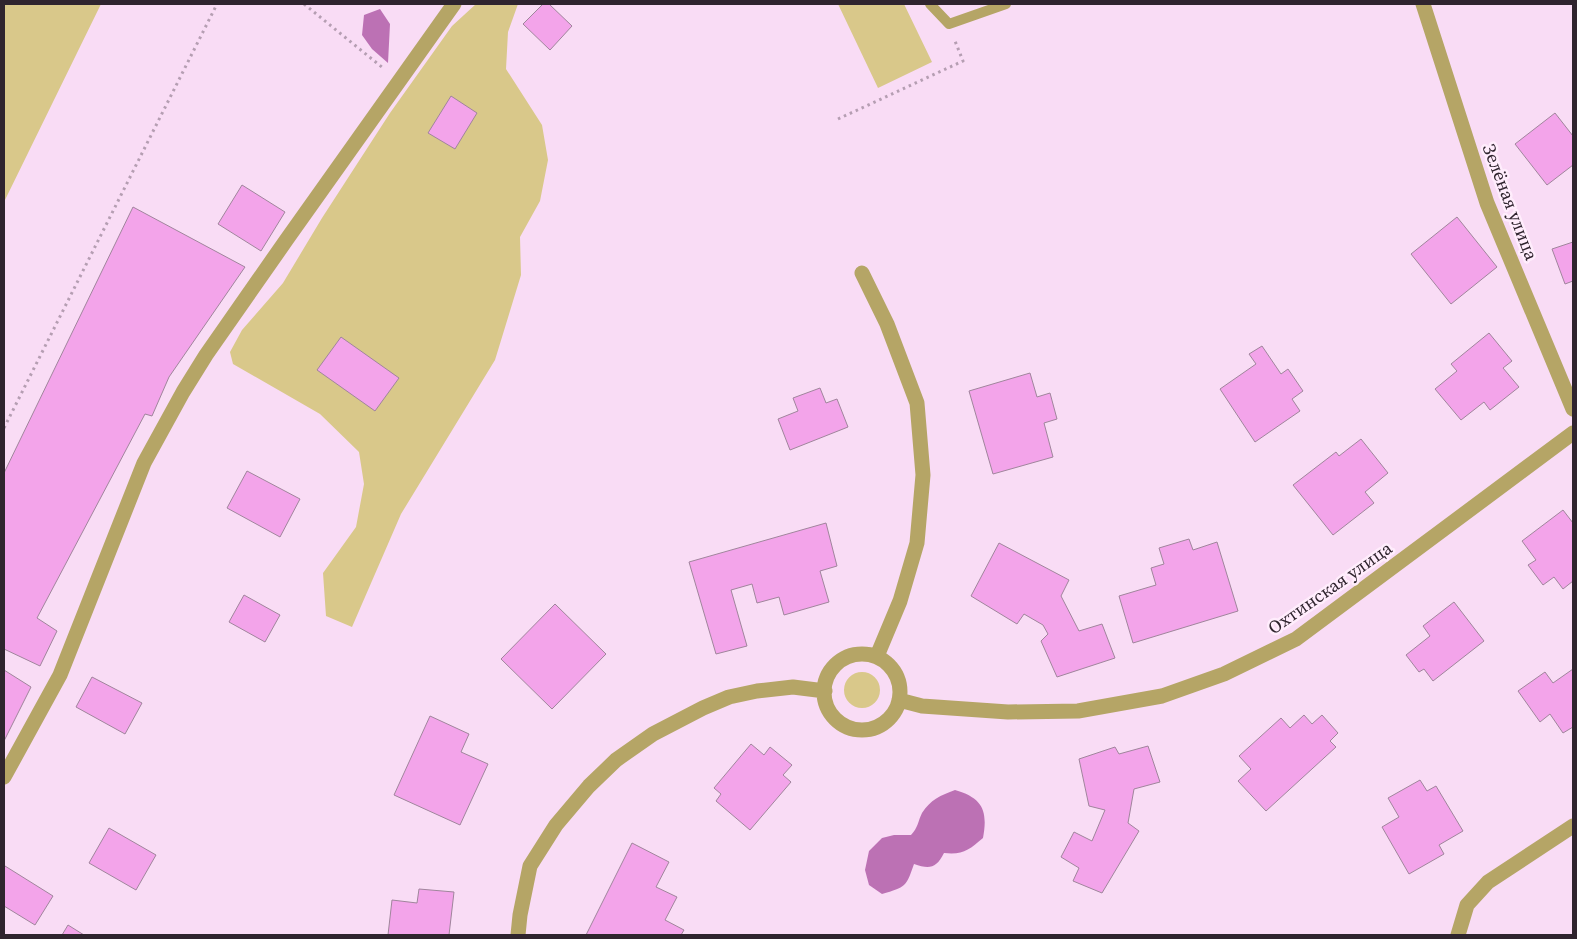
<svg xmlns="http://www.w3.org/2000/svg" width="1577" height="939" font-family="'Source Serif 4',serif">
  <rect width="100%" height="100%" fill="#f9dcf5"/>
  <path fill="#d9c88a" d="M4 4H101L4 202Z
    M476 4H518L508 32 506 69 542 125 548 160 540 201 520 237 521 275 495 360 401 514 352 627 326 616 323 573 356 527 364 484 359 452 320 414 233 364 230 352 242 330 283 283 322 218 390 113 452 26Z
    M838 4H904L932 62 878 88Z
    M844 690a18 18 0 1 1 36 0a18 18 0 1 1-36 0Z"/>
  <path fill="#bc71b4" d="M380 9 390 24 388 63 372 49 362 35 364 15Z
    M955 790C983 798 988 811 983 838 969 850 963 855 944 853 936 869 929 869 914 864 906 887 906 887 882 894L869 885 865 870 869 851 882 838 894 835H911C918 828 918 821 922 813 930 800 941 795 955 790Z"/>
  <path fill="#f3a4ea" stroke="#a0859c" d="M543 4H549L572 26 550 50 523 24Z
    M451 96 477 113 455 149 428 133Z
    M1555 113 1573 136V165L1547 185 1515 144Z
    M242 185 285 212 261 251 218 224Z
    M133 207 245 267 169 377 152 416 145 414 37 618 57 631 40 666 4 649V473Z
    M1457 217 1497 267 1451 304 1411 254Z
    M1573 242V281L1565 284 1552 249Z
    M1489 333 1512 361 1503 368 1519 387 1490 410 1484 402 1461 420 1435 389 1457 371 1451 364Z
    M341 337 399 378 375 411 317 370Z
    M1262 346 1281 374 1288 369 1303 391 1292 399 1300 411 1255 442 1220 389 1256 364 1249 354Z
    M1030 373 1037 397 1050 393 1057 419 1044 423 1053 457 993 474 969 391Z
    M820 388 826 403 837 399 848 427 790 450 778 419 798 411 793 398Z
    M1361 439 1388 473 1365 492 1374 503 1333 535 1293 485 1336 452 1339 456Z
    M247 471 300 499 280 537 227 508Z
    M1563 510 1573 523V581L1563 589 1554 577 1543 585 1528 565 1536 560 1522 541Z
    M826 523 837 566 820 571 829 602 784 615 779 597 757 603 752 584 731 590 747 646 716 654 689 562Z
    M1189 539 1193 550 1217 542 1238 611 1133 643 1119 596 1156 585 1151 568 1164 564 1159 548Z
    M999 543 1069 580 1061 596 1079 631 1102 624 1115 658 1057 677 1041 641 1048 634 1043 625 1024 614 1017 624 971 596Z
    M244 595 280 615 265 642 229 622Z
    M1454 602 1484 641 1433 681 1424 669 1419 672 1406 655 1430 636 1423 626Z
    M555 604 606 654 552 709 501 659Z
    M1573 669V727L1563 733 1550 714 1540 722 1518 691 1545 672 1553 683Z
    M4 670 31 687 4 741Z
    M92 677 142 703 125 734 76 707Z
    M1304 715 1312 724 1322 715 1338 733 1330 741 1336 747 1266 811 1238 781 1251 769 1239 756 1281 718 1290 728Z
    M430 716 469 734 461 752 488 764 460 825 394 795Z
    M751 744 764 755 770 747 792 765 783 775 791 782 750 830 716 801 721 794 714 788Z
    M1148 746 1160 782 1134 789 1128 823 1139 831 1102 893 1073 881 1079 868 1061 857 1074 832 1092 841 1105 810 1089 806 1079 759 1115 747 1119 754Z
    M1420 780 1427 791 1436 786 1463 831 1439 845 1444 854 1409 874 1382 827 1399 817 1388 798Z
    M109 828 156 855 136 890 89 863Z
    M632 843 669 862 656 887 677 897 665 920 684 930 681 935H586Z
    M5 866 53 896 35 925 4 906V869Z
    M419 889 454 892 449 935H388L392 900 417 903Z
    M68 925 84 935H62Z"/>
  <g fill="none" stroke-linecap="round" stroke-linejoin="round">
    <path stroke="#b59eb2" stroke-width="3" stroke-dasharray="2.5 4" stroke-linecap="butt" d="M304 4 383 68
      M838 119 963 61 955 41
      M4 428 217 4"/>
    <path stroke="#b5a566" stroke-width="10" d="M930 4 949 24 1006 4"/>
    <path stroke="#b5a566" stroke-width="15" d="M1423 4 1487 203 1573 409
      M862 273 887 324 917 403 923 475 917 543 900 601 877 656
      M824 692a38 38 0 1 1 76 0a38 38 0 1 1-76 0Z
      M899 700 922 706 1008 712 1078 711 1162 696 1224 674 1296 639 1573 433
      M4 777 60 675 144 463 183 392 206 355 287 239 454 4
      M518 935 520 915 530 866 556 825 589 786 616 760 653 734 703 708 729 697 757 691 793 687 825 691
      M1458 935 1467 905 1488 882 1573 826"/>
  </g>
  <g text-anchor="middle" stroke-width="5" stroke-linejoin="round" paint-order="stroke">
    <g font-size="18" fill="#2f242e" stroke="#ffedfc">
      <text transform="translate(1510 202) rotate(69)" y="6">Зелёная улица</text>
      <text transform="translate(1330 588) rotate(-35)" y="6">Охтинская улица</text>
    </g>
  </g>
  <rect width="1577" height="939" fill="none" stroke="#2f242e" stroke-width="10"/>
</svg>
